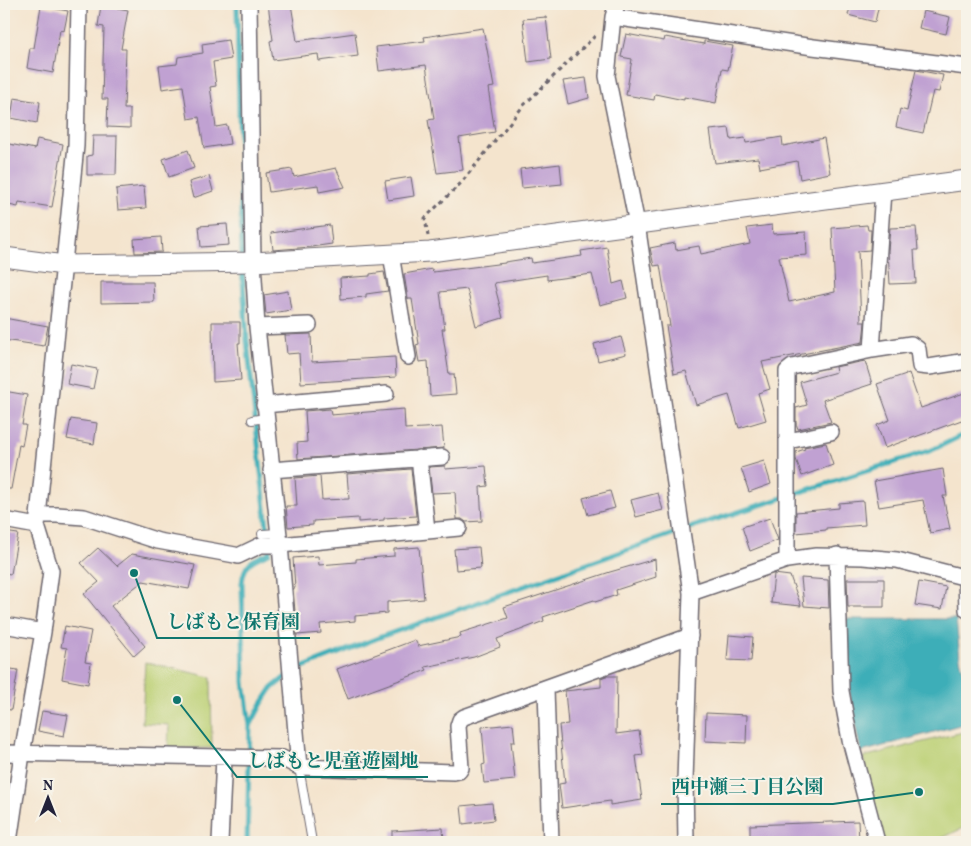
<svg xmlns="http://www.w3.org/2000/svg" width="971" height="846" font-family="Vollkorn,'Noto Serif JP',serif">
  <rect width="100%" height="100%" fill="#f7f3e8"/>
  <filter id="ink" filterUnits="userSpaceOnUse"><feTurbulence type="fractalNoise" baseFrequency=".02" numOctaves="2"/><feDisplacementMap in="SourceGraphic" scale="10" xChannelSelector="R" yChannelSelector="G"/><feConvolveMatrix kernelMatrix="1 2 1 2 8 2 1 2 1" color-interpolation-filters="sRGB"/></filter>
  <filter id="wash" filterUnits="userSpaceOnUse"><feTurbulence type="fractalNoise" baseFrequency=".0096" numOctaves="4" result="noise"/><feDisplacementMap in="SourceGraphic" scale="20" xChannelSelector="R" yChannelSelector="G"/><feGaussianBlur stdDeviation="1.12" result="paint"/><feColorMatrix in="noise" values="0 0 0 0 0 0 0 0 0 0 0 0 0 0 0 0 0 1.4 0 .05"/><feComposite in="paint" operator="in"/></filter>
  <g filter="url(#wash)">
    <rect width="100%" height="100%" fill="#f4e4cd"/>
    <path fill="#bcd074" stroke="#6f7958" d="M145 662 211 677 212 748H168L169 725 142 723Z
      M967 731V826L934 842H884L863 757Z"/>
    <path fill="#3daeb8" stroke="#30687a" d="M845 619H956L960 658 967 688V723L861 752 852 708 846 665Z"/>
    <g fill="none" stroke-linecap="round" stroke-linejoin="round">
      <path stroke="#3daeb8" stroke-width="5" d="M237 4 242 258
        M242 266 247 341 268 537
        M250 726 261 705 272 688 293 671 383 636 698 525 932 450 967 433
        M247 842 250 726 244 682 242 583C244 563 252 560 269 553V548"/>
    </g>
    <g id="blocks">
      <path fill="#c0a1d2" d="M268 4H291L297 41 355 33 358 56 319 61 318 54 273 60 270 41 273 40Z
        M851 4H879L875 22 848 15Z
        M101 5 128 10 121 49H126L124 109H130V128L107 127 108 99H102L104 27 98 26Z
        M41 6 68 11 64 31 60 30 53 73 27 68 30 48H34Z
        M923 11 950 17 946 34 919 28Z
        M546 17 551 59 528 62 523 19Z
        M483 28 494 87 488 88 495 132 459 138 463 170 437 173 428 120 434 119 426 65 379 71 376 47 425 41 424 37Z
        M626 34 664 41 665 37 704 44V41L733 46 728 70 722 69 716 103 684 97V100L655 94 654 100 626 95 632 59 621 57Z
        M228 40 231 59 213 62 216 86 210 87 216 127 227 125 230 144 204 148 199 117 188 119 183 86 162 89 159 66 177 64 178 57 203 53 202 44Z
        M916 70 943 75 939 92 933 91 923 133 896 127 900 109 907 111Z
        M586 78 589 98 568 104 563 81Z
        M14 98 40 102 37 123 11 118Z
        M729 128 731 140 745 138 746 143 782 137 783 146 824 138 830 173 800 179 797 161 760 168 758 158 715 163 710 130Z
        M93 136H117L116 175H87V156L92 155Z
        M37 139 63 144 52 207 19 202 18 207 4 204V143L35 149Z
        M188 150 194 168 169 177 163 159Z
        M560 164 562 184 522 188 520 169Z
        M336 168 345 187 319 192 318 185 269 192 266 173 292 169 294 177Z
        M209 176 213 191 193 198 189 182Z
        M411 177 414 196 388 200 385 181Z
        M144 186 146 208 118 210 116 189Z
        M227 224 229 245 201 247 199 226Z
        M330 225 332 244 311 247 273 250 271 233Z
        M772 225 773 234 806 232 807 255 779 257 789 302 835 292 832 228 867 225 868 230H871L870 250 858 251 861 322H865L863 342 762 362 770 389 758 393 766 420 739 428 729 395 696 405 686 371 674 374 666 326H670L660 265 654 266 650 248 675 243 676 250 699 246 701 254 750 244 747 228Z
        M916 227 918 250H914L916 283 890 284 888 251 890 228Z
        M161 237 162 252 135 253 134 239Z
        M607 247 613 284 623 281 627 298 600 305 592 274 547 280V275L494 283 503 318 476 326 467 289 440 292 445 329H442L449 374H454L456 394 430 396 428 361 419 362 416 345 419 344 412 299H408L404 274 432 269 433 272 505 263V262L531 258 532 263 582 256 581 251Z
        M384 272 388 291 366 294V297L341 299 340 278 370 276V274Z
        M101 282H153L154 302 101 303Z
        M288 291 291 310 266 314 264 295Z
        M4 318 48 326 44 346 4 340Z
        M212 322H240V343H238L241 380 213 382Z
        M311 334 312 362 395 357 396 377 301 383 299 353 287 354 285 335Z
        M621 337 626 354 598 361 594 344Z
        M865 361 872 384 823 400 831 422 798 429 796 423V408L807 405 800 382 836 372 835 367Z
        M71 364 97 369 93 389 67 384Z
        M909 373 921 408 967 392V418L885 448 877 425 890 420 877 384Z
        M4 391 27 395 22 425H26L22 446 19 445 11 489H4Z
        M330 409 331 415 404 409 405 429 442 427 444 448 298 459 297 443 307 442 305 411Z
        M71 419 97 423 94 444 67 439Z
        M826 443 833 465 802 476 796 459V452L805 449 804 447Z
        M764 461 771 484 749 492 741 468Z
        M445 466V469L486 466 488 486 480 487 482 521 466 522 462 519H457L455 492 432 493 429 467Z
        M411 469 416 516 384 518V520L358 522V518L313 521V525L288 527 286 506H297L295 478 320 476 322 500 349 499 347 474Z
        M943 469 947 496H943L950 529 930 533 923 500 879 507 874 481Z
        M610 491 615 508 588 515 583 498Z
        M658 493 663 510 636 517 631 500Z
        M863 501 865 525 826 528V530L796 533V512L839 508V503Z
        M770 518 778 540 750 551 742 527Z
        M4 532 18 534 11 574 4 573Z
        M419 547 424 599 387 602V613L355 616V621L320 624 321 633 297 635 293 588H295L293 558 318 556 319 565 356 562V559L394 556V549Z
        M479 547 481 568 456 570 454 549Z
        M98 548 117 566 132 554 195 565 189 589 143 581 111 606 145 646 134 656 84 594 99 582 81 563Z
        M655 559 656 577 616 590 617 595 595 602 594 600 543 617 544 621 497 639 500 647 474 657 425 667 427 670 348 699 337 669 415 640 418 646 461 637 460 633 508 618 504 607 610 572Z
        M774 574 790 576 801 606 771 603Z
        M801 578 828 580 829 608 804 606Z
        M847 579H884V607H848Z
        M919 582 946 587 942 609 915 605Z
        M65 626 91 631 85 662 91 663 88 684 62 679 67 648 61 647Z
        M729 635 753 637 751 661 727 660Z
        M4 668 18 670 11 710 4 709Z
        M606 676H617L616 734 639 731 643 755 636 756 642 800 610 805V801L562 808 559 784 565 783 559 725 568 724 565 691 601 687V678Z
        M42 711 68 715 64 736 38 731Z
        M706 713 747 715 746 743 705 741Z
        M513 724 515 742H511L515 780 484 783 482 765 485 764 482 727Z
        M492 803 494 820 463 824 461 806Z
        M858 821 859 842H750V825Z
        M443 828 444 842H392V831Z"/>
    </g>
  </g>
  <g filter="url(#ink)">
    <use href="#blocks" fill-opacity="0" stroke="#6c666e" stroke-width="1"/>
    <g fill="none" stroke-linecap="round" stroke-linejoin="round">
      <g stroke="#6c666e" stroke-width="10">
        <path id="service" d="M252 420 266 418
          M262 534 278 533
          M299 767 312 842"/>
      </g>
      <g stroke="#6c666e" stroke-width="18">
        <path id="minor" d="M249 4 253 262 257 327 280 545 299 767
          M617 4 613 17 607 76 637 224 691 593 685 781 686 842
          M613 17 813 47 967 67
          M391 254 408 357
          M257 327 309 325
          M872 350 883 191
          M264 405 386 394
          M788 441 831 432
          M419 458 427 530
          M271 470 442 457
          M38 515H57L84 517 158 541 235 555 238 556 261 545H280L459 528
          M4 520 37 526
          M837 555 841 691 850 740 877 842
          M787 560V371L792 367 872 350 911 344 918 349 920 366 929 367 967 361
          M967 573 966 578 967 610
          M691 593 787 560 816 556 863 557 897 560 967 578
          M4 625 43 632
          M546 689 551 842
          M4 753 282 758 299 767 454 772 459 771 461 768 458 726 460 720 464 717 690 636
          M9 842 22 754 43 632 51 571 37 526 76 146 79 4
          M220 842 224 757"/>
      </g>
      <g stroke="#6c666e" stroke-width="21">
        <path id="tertiary" d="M4 257 64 265 253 262 430 252 967 180"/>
      </g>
      <path stroke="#6c666e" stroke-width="3" stroke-dasharray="4 4" stroke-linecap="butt" d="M428 236 425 218 461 183 524 105 596 35"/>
      <use href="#service" stroke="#fff" stroke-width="8"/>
      <use href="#minor" stroke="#fff" stroke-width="15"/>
      <use href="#tertiary" stroke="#fff" stroke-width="19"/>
    </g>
  </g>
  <path fill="none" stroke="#0f766e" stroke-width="2" d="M134 573L157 638H310M177 700L237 777H428M919 792L833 804H661"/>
  <g fill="#0f766e" stroke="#f7f3e8" stroke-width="2">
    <circle cx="134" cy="573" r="5"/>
    <circle cx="177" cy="700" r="5"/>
    <circle cx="919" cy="792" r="5"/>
  </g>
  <g font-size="19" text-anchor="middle" font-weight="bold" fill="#0f766e" stroke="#f7f3e8" stroke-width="4" stroke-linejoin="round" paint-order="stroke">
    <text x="233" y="628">しばもと保育園</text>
    <text x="333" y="767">しばもと児童遊園地</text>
    <text x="747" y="793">西中瀬三丁目公園</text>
  </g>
  <rect width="971" height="846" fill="none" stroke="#f7f3e8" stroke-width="20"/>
  <g transform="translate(48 798)" stroke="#f7f3e8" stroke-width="4" paint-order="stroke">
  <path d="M0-4L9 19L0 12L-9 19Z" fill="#22223b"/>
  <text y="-8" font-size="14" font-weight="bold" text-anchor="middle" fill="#22223b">N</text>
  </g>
</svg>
